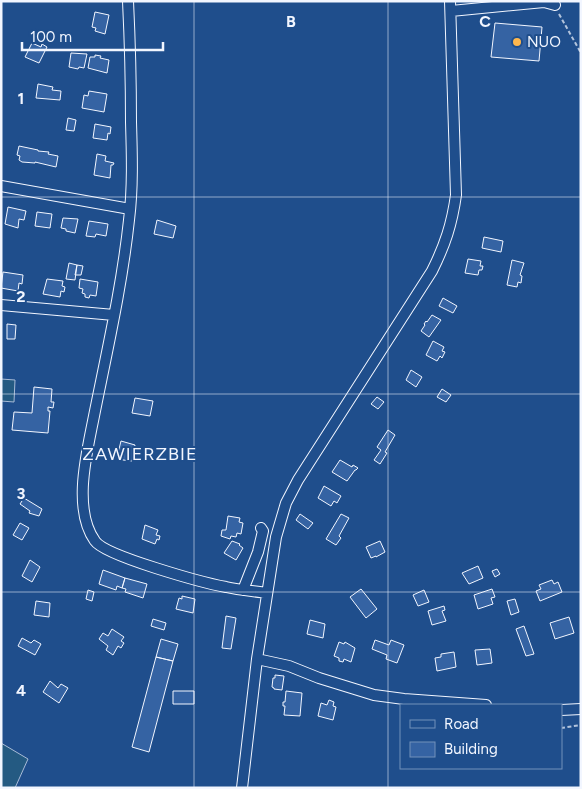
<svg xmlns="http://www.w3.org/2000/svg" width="582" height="789" font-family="Figtree,sans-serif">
  <rect width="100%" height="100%" fill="#1f4e8c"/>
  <path fill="#245a82" stroke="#a8bbd7" d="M1 379 15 380 14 402 1 401Z
    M1 743 28 759 15 788H1Z"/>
  <path fill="#3563a3" stroke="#f2f6ff" d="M95 12 109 15 105 34 95 31 96 28 92 27Z
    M495 23 542 27 539 61 491 57Z
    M32 43 41 47 42 44 47 47 39 63 25 57Z
    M71 53 87 54 84 68 79 67 78 69 69 67Z
    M95 55 101 56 100 58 109 60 107 73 88 68 90 57H95Z
    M38 84 53 87 52 90 61 91 60 100 36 98Z
    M89 91 107 94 104 112 82 108 84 95 88 96Z
    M68 118 76 120 74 131 66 130Z
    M95 124 111 127 110 134 108 133 107 140 93 138Z
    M19 146 38 150V151L49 152 48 154 58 156 56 167 35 162V163L22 162 19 160 20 156 17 155Z
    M97 154 106 156 105 161 114 163 113 165H111L110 178 94 175Z
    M8 207 26 211 24 220 19 219 18 228 5 224Z
    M37 212 52 214 50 228 35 226Z
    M63 218 78 219 75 233 66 231V229L61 228Z
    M157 220 176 226 173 238 154 234Z
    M89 221 108 224 106 236 96 234 95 237 86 236Z
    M484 237 503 241 501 252 482 248Z
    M468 259 481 261 480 266H483L482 270H479L478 275 465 273Z
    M512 260 524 263 520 275 522 276 521 283 518 282 517 287 507 285Z
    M69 263 77 265 75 280 66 279Z
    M77 265 83 266 81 275H75Z
    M3 272 23 275 22 284 19 283 18 291 1 288Z
    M47 279 63 281 62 286 65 287 64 292 61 291 60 297 43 294Z
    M80 279 98 282 96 296 90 295 89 298 85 297V294L82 293 83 289 79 288Z
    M443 298 457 306 453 313 439 306Z
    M432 315 441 320 429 337 421 331 425 325 424 324 426 321 427 322Z
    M7 324 16 325 15 339H7Z
    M433 341 444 347 442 351 445 352 442 358 440 356 437 361 426 355Z
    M411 370 422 377 416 387 406 380Z
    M34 387 52 389 51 402H54L53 408 48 407V411H50L48 433 12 430 14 412 32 413Z
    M442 389 451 395 446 402 437 397Z
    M377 397 384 402 378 409 371 404Z
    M135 398 153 401 150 416 132 413Z
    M388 430 395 435 385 452 387 453 380 464 374 460 381 450 377 447Z
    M121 441 135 445 132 461 123 460 117 457Z
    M340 460 352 467 353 465 358 468 356 470H355L347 481 332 472Z
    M324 486 341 496 337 503 334 501 331 506 318 498Z
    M24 498 42 509 39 516 29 513 30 511 20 504Z
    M300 514 313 523 308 529 296 520Z
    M341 514 349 518 339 536 341 538 336 545 326 539Z
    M228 516 240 518 239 522 243 523 241 534 237 533 236 537 231 536 230 539 221 536 222 530H226Z
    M20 523 29 528 22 540 13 535Z
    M145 525 158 530 156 535 160 536 159 540 157 539 155 544 142 539Z
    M232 541 240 544 239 545 243 548 236 560 224 553Z
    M380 541 385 552 376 557V556L371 558 366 547Z
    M30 560 40 567 32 582 22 576Z
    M478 566 483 578 469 584 462 573Z
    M497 569 500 574 495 577 492 571Z
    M103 570 125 578 122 588 117 586 116 590 99 584Z
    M125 578 147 584 143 598 125 592 126 589 122 588Z
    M552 580 554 584 558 582 562 592 540 601 536 591 541 589 539 585Z
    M361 589 377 609 366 618 350 597Z
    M492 589 495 597 491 598 493 604 478 609 474 595Z
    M88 590 94 592 92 601 86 599Z
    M424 590 429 602 418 606 413 595Z
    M182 596 195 599 193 613 176 609 179 598 182 599Z
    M515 599 519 612 511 615 507 601Z
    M36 601 50 603 49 617 34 615Z
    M444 606 445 610 442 611 446 621 432 625 428 611Z
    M226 616 236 618 231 649 222 648Z
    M569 617 574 633 555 639 550 623Z
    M153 619 166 623 164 630 151 626Z
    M310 620 325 624 323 638 307 634Z
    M524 626 534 654 526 656 516 629Z
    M112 629 124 637 121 641 124 643 121 648 118 646 113 655 106 650 108 646 99 639 103 633 108 636Z
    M22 638 31 643 34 640 41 644 35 655 18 646Z
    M161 639 178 644 173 661 156 657Z
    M375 640 389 645 391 640 404 645 397 663 386 659 387 655 372 649Z
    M339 642 344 644 345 642 355 648 351 662 344 659 343 662 339 661V658L334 656Z
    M490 649 492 663 477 665 475 650Z
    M454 652 456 667 437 671 435 658 441 657V654Z
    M156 657 173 661 149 752 132 747Z
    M275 675 284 676 282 690 274 689V688L272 687 273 678H275Z
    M50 681 58 688 61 684 68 688 59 703 43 692Z
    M173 691H194V704H173Z
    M286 691 302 693 300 716 284 715 285 706H283V702H285Z
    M329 700 334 702 333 706 336 707 333 720 318 716 321 703 327 705Z"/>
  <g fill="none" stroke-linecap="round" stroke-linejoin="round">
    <g stroke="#f2f6ff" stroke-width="12">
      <path id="minor" d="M128 1C130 42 131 82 131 122 132 154 133 188 129 220 122 286 107 351 94 416 87 452 72 509 95 541 105 556 204 583 226 587 239 590 253 591 267 593
        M451 11 544 2 555 5
        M1 186 130 209
        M1 305 114 315
        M243 590 258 552 263 531 261 528
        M257 659 289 666 319 678 374 695 404 699 486 705
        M561 710 581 709
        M242 788 257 659 276 537 286 503 298 480 432 271C445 245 452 224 456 195L450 1"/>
    </g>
    <path stroke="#b3c4dc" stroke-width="2" stroke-dasharray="4 2.5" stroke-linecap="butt" d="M559 14 581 53
      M561 728 581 725"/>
    <use href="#minor" stroke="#1f4e8c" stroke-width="10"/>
  </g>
  <path fill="none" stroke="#f2f6ff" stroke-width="1" stroke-opacity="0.55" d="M194 1V788M388 1V788M1 197H581M1 394H581M1 592H581"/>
  <circle fill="#ffb74d" stroke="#1f4e8c" stroke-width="2" cx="517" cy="42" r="5"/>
  <g text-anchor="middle" stroke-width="4" stroke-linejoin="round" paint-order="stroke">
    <g font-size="15" fill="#f2f6ff" stroke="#1f4e8c" text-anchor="start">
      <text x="527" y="47">NUO</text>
    </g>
    <g font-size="18" letter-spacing="1" fill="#f2f6ff" stroke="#1f4e8c">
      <text x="140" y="460">ZAWIERZBIE</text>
    </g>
  </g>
  <g font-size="16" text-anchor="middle" font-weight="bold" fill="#f2f6ff" stroke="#1f4e8c" stroke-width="4" stroke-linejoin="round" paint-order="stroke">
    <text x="291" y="27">B</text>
    <text x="485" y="27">C</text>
    <text x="21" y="104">1</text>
    <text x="21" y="302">2</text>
    <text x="21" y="499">3</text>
    <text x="21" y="696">4</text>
  </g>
  <rect width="582" height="789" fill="none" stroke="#f2f6ff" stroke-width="5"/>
  <rect x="400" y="704" width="162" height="65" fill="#1f4e8c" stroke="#7391ba"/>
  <rect x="410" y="720" width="25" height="8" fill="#1f4e8c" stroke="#7391ba"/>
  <text x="444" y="729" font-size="15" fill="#f2f6ff">Road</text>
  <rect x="410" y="742" width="25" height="15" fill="#3563a3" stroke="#7391ba"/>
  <text x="444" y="754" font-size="15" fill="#f2f6ff">Building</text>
  <path d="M22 42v8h141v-8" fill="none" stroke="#f2f6ff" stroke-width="2.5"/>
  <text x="30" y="42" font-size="15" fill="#f2f6ff" stroke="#1f4e8c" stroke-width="4" paint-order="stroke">100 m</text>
</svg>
